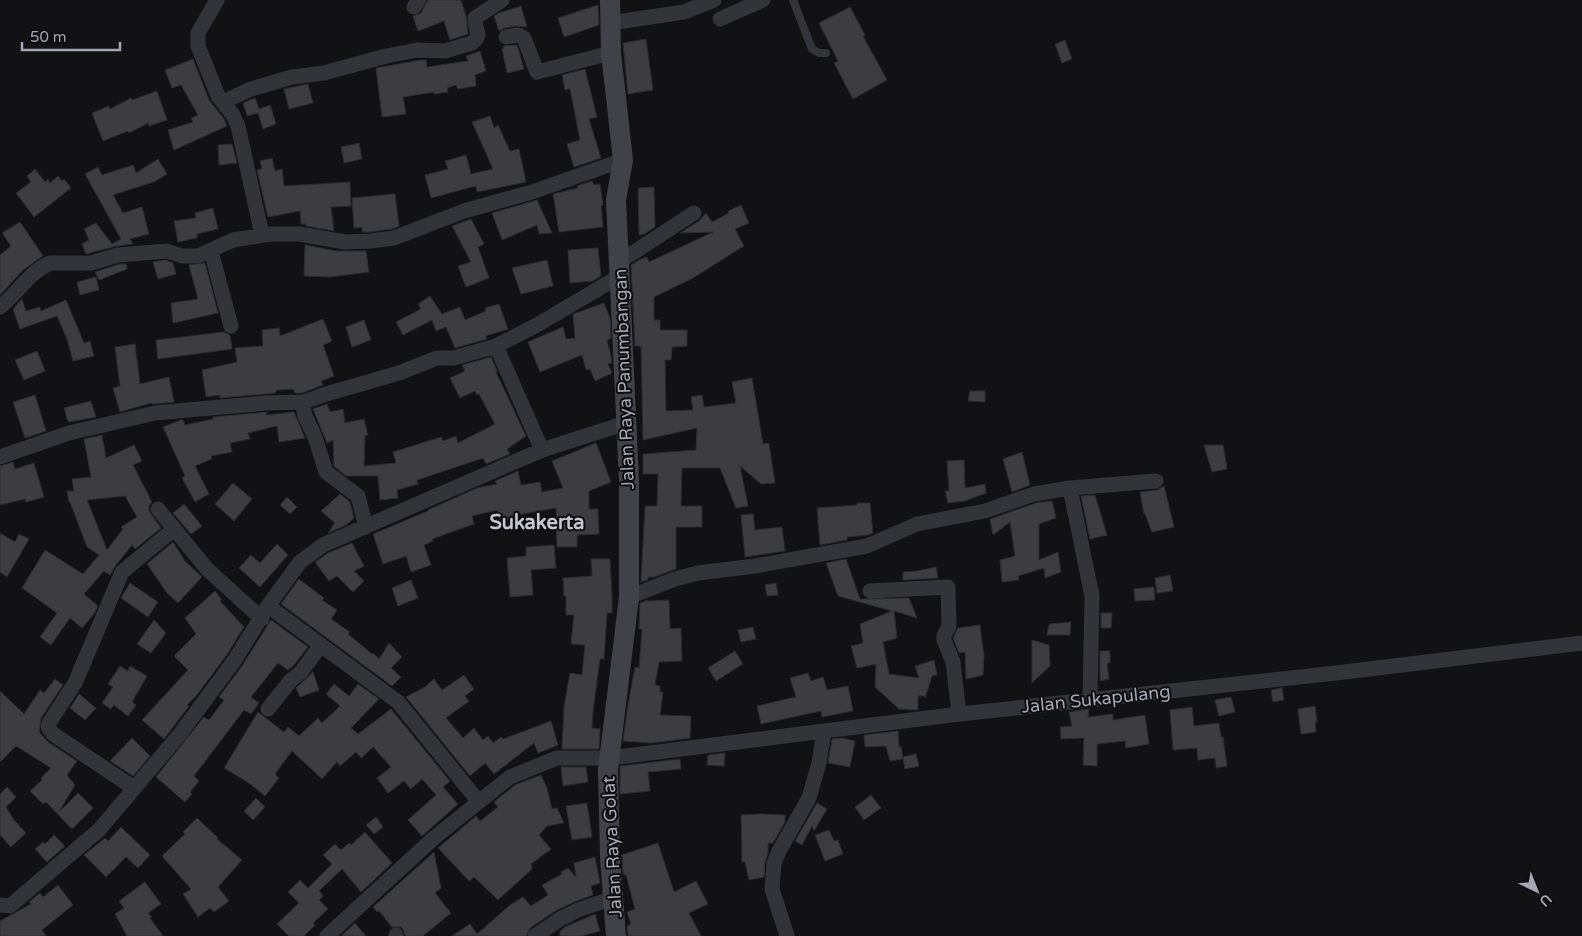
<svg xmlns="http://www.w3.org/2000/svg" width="1582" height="936" font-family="'Varela Round',sans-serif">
  <rect width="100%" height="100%" fill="#121214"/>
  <path fill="#3c3c41" stroke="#2c2c30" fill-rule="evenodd" d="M428 0H461L466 16 468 34 450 40 444 21 418 31 413 16 421 13Z
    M598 5 599 25 564 37 558 18Z
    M521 6 527 27 516 26 504 28 499 31 494 16 499 13Z
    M850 7 865 35 863 36 887 80 853 99 834 63 838 61 819 23Z
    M646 39 653 90 628 94 623 43Z
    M1065 40 1072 59 1062 63 1055 44Z
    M517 45 524 69 507 73 502 49 504 48 503 46Z
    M480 51 486 71 475 75 476 86 458 89 456 85 447 88 448 92 434 94V92L403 97 406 114 382 117 376 68 421 60H426L427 67 468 61 466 56Z
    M193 59 209 100 224 119 227 126 174 150 168 130 193 122 191 118 198 115 181 85 172 88 165 70Z
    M585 69 597 117 589 119 601 158 574 167 567 144 580 140 570 89 565 90 562 75Z
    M308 84 313 103 289 109 284 89Z
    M157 91 167 120 149 126 148 123 129 133 128 131 103 141 92 113 109 106 110 109 131 98 132 100Z
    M255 98 259 109 270 105 276 124 263 129 258 113 247 116 243 103Z
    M490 116 494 128 498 125 510 151 519 149 526 182 477 192 476 186 431 198 425 175 448 169 445 161 466 155 471 174 493 169 472 122Z
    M359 143 362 159 344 163 341 147Z
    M232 144 237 163 219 165 218 145Z
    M272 158 275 171 282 169 284 186 350 182 351 206 331 207 334 231 306 226V224H301L300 211 268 217 257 170 262 169 260 161Z
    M158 159 167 174 156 181 113 195 123 213 142 207 149 234 130 239 133 244 116 246 86 254 82 244 89 240 84 229 96 223 112 244 121 239 85 174 98 167 102 175 133 165 136 173Z
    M35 169 45 182 48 179 50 183 58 176 62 181 64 179 71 188 34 217 16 193 31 182 27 176Z
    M592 181 594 185 600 184 603 205 601 206 603 227 559 232 553 194 578 188 577 186Z
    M654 187 655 227 644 234 639 235 638 188Z
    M395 194 399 226 392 229 369 232H362V227L354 228 352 198Z
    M537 200 552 233 539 234 537 225 502 240 492 213Z
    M741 205 749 223 735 229 744 246 693 278 654 297V320H660V330H687V346L672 347 671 360H665L666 411 693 410 691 397 702 395 704 407 736 403 732 382 752 378 763 444 769 443 775 483 761 484 740 466 748 506 736 508 720 468H682L681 506H702V527H676V569L654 577H648V580L641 582 645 506H657L658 474H643V454L696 450 697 428 643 440 641 346H635L631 265 641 259 647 257 649 262 713 232 680 233 699 221 706 213 712 222 729 213 728 211Z
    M213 208 218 229 197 234V238L178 242 174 221 196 218 195 213Z
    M471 219 484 244 478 247 489 278 466 287 458 266 471 262 452 226Z
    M20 222 43 256 23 270 0 295V255L11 246 2 233Z
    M305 245 336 251H366L369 272 330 277 304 276Z
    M598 248 601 276 593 281 570 283 568 250Z
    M166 260 173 263 176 274 158 279 153 262Z
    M547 260 553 286 521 294 512 268Z
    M205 263 218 313 173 323 171 303 198 299 189 265Z
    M120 264H126L127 269 99 280 95 272Z
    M96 277 99 290 80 295 77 282Z
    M430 296 442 314 460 307 465 320 486 311 485 308 499 304 508 329 485 336 487 339 455 348 446 327 436 331 432 320 403 335 396 322 421 309 418 304Z
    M22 299 26 311 40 307 41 311 66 300 84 343 90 341 94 356 73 361 67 339 57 316 20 329 13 309Z
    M604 303 610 318 611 338 607 340 611 356 612 363 608 364 612 373 595 381 590 369 586 370 582 355 540 372 528 342 563 327 566 339 575 338 573 314Z
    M323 319 332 341 323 345 334 376 321 381 323 385 302 393H295L293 389 277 390 275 393 220 398V395L206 397 202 370 237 362 235 348 263 346 262 330 279 328 280 336Z
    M364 320 371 340 352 347 346 327Z
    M224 332 230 335 232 349 158 359 156 340Z
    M135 344 140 384 169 377 174 402 152 404 151 403 120 412 113 388 120 386 115 347Z
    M37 351 45 371 24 380 15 360Z
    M491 357 497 371 496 372 526 436 507 449 510 454 486 464 483 458 417 480 418 484 397 490 398 498 380 500 378 476H346L334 466 333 440 327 443 313 409 327 404 330 412 343 409 345 423 364 419 368 435 365 436 364 466 396 463 393 452 441 437 443 441 456 436 458 443 495 424 479 394 477 395 475 391 460 398 450 378 465 371 462 365Z
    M970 391H985V402L968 401Z
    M35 395 46 431 25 438 13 402Z
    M91 401 96 417 68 422 64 408Z
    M267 412 266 415 294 412 305 438 279 442 277 426 248 433 250 439 230 443 232 452 211 456 212 459 195 466 209 494 195 502 182 478 185 476 163 427 181 420H183L185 425 213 419V417Z
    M102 435 106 458 134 445 142 461 133 465 152 502 149 506V511L161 528 135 549 132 545 116 565 110 575 104 571 84 594 98 606 94 614 82 628 70 618 51 645 40 637 57 613 22 588 45 550 83 574 99 555 87 547 70 502H69L67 491H74L72 479 91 477 84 439ZM125 496 137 517 121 527 123 529 107 550 87 500Z
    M596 443 611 482 589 491V509H598L599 534 577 535V547H557L556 508 511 516 512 519 500 522 497 510 472 516 474 524 432 539 433 541 424 545 431 565 411 572 406 556 383 564 373 534 428 511V510L477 488 497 484 495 481 518 471 521 485 540 482 542 492 563 488 552 461Z
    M1204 445H1223L1227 469 1212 472Z
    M1022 452 1030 485 1012 492 1003 459Z
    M964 460 965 488 985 484 986 493 965 501 948 503 945 491H949L947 461Z
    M13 462 15 469 34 463 44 497 26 502 25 499 0 505V466Z
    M233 483 252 499 234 521 215 504Z
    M1164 486 1174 527 1152 532 1145 514H1144L1140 492 1157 490Z
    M340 494 350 502 354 518 346 525 328 533 335 523 321 511Z
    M1095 495 1107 535 1090 539 1081 496Z
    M287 497 297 507 290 514 280 505Z
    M1052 501 1056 518 1039 524V560L1058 552 1061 572 1045 578 1044 568 1018 576 1019 580 1002 582 1000 560 1015 556 1010 522 993 535 990 519 1036 503Z
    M857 503H870L873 533 868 535 847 537V540L820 545 817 508 857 505Z
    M184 504 202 526 191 534 173 513Z
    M753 514 755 530 782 527 785 551 745 557 741 515Z
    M0 533 15 542 19 534 29 539 7 577 0 572Z
    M173 542 185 561 202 577 178 603 167 593 147 564Z
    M352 543 364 566 354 571 364 581 353 592 337 576 329 581 315 562 328 553Z
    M277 544 288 555 260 587 239 568 251 555 260 563Z
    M554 545 556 568 531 570 533 595 510 597 507 558 526 556V547Z
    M591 559H610L612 596V613H607L604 659H600L593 711 592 728 600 729 599 749H562L564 707 570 673 582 675 585 645 571 644 574 615H566V596H564L563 578 592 576Z
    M846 559 860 599 909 598 917 618 894 611 897 638 883 642 889 674 919 678 915 666 934 660 937 675 932 676 925 698V696H918V710L899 709 875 687 876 664 857 668 851 646 863 643 860 624 892 611 838 596 826 563Z
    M936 567 938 578 903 580V572L917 571Z
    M1170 575 1173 591 1157 593 1155 578Z
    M299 579 324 598 322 600 337 610 331 619 350 632 348 634 372 654 373 653 379 659 389 643 402 657 391 668 401 677 392 686 281 604Z
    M411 580 418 598 398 606 392 588Z
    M130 583 158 602 148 617 121 598Z
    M776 583 778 595 767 596 765 585Z
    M1154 587 1155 600 1135 601 1134 589Z
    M215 591 222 600 220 601 244 627 226 656 196 696 187 705 189 706 164 739 142 720 188 670 174 656 196 634 185 618Z
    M648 600V601L669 600 670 629 681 628 682 661 659 662 655 685 660 686V692H663L660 715 691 716 690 738 652 743 623 741 628 705 635 667 639 668 642 629H639L640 603Z
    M1101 613H1112L1111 628H1101Z
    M154 620 166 633 151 653 137 644Z
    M271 620 308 647 294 665 288 670 278 663 251 697 259 703 251 714 244 710 194 776 199 781 190 792 192 794 185 802 156 777 204 717 209 720 224 700 219 697 242 666Z
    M1071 622 1070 635H1047L1049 624Z
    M980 625 984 656 983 675 966 679 965 652 959 653 953 638 958 628Z
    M753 627 756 639 741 642 738 630Z
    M1032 640 1049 645 1050 666 1032 683Z
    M735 651 743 664 716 681 708 668Z
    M1100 651H1110V663H1107L1109 679 1100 681Z
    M120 666 128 671 130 666 147 676 132 702 136 705 128 716 114 705 111 709 102 703 113 687 108 684Z
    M313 672 319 690 300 697 296 688Z
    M808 673 811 681 823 677 827 690 848 686 853 711 822 717 821 711 761 724 757 706 796 697 790 678Z
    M464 675 474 689 465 696 469 701 446 718 463 738 474 728 483 740 488 736 493 743 501 737 503 739 551 721 558 745 538 753 534 743 494 774 485 763 470 776 406 697 425 687 434 679 442 690Z
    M55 679 63 685 41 718 39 732 48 742 77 761 67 775 75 785 59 812 78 793 93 808 72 829 46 802 43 804 30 791 42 780 41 778 51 768 16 746 0 762V691L24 714 40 690 44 693Z
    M334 684 349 696 358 684 379 699 351 728 358 734 391 709 450 781 443 787 458 804 422 836 408 820 436 795 422 779 411 789 404 781 388 793 377 778 391 767 373 747 361 758 356 752 340 766 337 762 322 779 292 751 275 774 279 778 265 796 249 783 224 768 258 712 284 732 288 727 299 736 318 718 322 723 340 706 326 694Z
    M1282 688 1284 700 1273 702 1271 690Z
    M79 694 96 708 85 720 70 708Z
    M1231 697 1235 712 1219 716 1215 700Z
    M1315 706 1317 722 1315 723 1316 732 1301 734 1298 709Z
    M1192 707 1194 726 1219 723 1221 737H1223L1227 766 1216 768 1215 758 1198 760 1197 748 1173 750 1170 710Z
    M1089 709 1088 717 1113 714V720L1145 715 1149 744 1126 748 1125 741 1097 744V766L1083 765 1084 738 1061 739 1060 727 1072 726 1069 712Z
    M898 731 899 747 901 746 903 759 890 761 886 746 865 747 864 735Z
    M132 738 150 756 133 776 110 761Z
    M842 738 855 741 850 767 828 763 832 739Z
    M725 753 724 766 707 765 708 755Z
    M916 754 919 766 905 769 903 757Z
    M680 759 681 769 648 772 650 791 620 794V766Z
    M561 767H586L588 782 563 786Z
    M541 775 547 788 552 809 557 808 564 823 547 826 539 835 551 849 531 864 532 869 498 900 474 877 469 881 438 848 476 816 480 821 498 807 494 802 515 785Z
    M7 787 16 797 6 807 14 820 26 833 11 847 0 835V794Z
    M871 795 881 808 864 820 855 807Z
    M256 798 265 807 253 820 244 811Z
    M587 803 592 837 572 840 566 806Z
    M817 803 827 809 814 831 812 826 802 845 795 841Z
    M761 814 785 815V822L773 843H768V853L765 862 764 877 749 880 745 862H742L741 815Z
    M376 817 383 827 374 834 366 825Z
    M197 818 218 838 217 839 242 860 218 887 229 901 214 912 210 908 198 917 183 894 191 889 162 856 185 834 183 832Z
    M121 827 150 855 138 868 126 857 106 877 84 855 105 838 108 841Z
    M829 830 834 841 838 840 843 854 825 861 815 835Z
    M365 832 392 863 361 892 342 869 319 891 323 896 319 900 328 909 313 923 315 925 304 936H289L277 924 299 903 288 892 300 880 308 888 332 864 323 855 335 844 341 850 349 843 351 845Z
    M54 835 65 846 47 862 35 849 43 842 45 844Z
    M658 843 674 892 696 881 708 904 689 913 701 936H628L627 926 631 924 627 912 635 909 626 875H624L623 872 622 855Z
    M434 852 441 888 435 893 451 913 423 936H405L404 931 401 927H392L379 911 377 912 373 907Z
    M595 857 600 883 591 886 593 895 574 902 555 911 530 928 526 936H452L470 924 477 934 510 905 523 897 531 906 548 895 542 885 562 874 561 872 568 868 576 877 574 863Z
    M145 882 161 904 148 913 152 917 150 918 163 936H127L115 914 124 908 119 901Z
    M58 885 73 905 42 930 46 936H0V921L31 904 29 902 40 893 43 897Z
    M595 914 600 931 582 936H560V931L565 927Z
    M355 923 366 936H341Z"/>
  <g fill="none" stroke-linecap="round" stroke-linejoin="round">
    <path stroke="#333439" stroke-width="8" d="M793 0 812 49 819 53H826"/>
    <path stroke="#333439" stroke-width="15" d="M217 0 198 33V46L218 96 233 115 238 126 262 235
      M414 7 419 0
      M720 19 763 0
      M610 23 684 12 714 0
      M506 37 518 35 524 38 537 72 611 53
      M223 102 251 89 292 77 324 73 386 56 417 50 445 51 472 43 477 38 478 35 475 22V18L502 0
      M211 251 231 326
      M619 262 694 213
      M0 307C17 294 29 272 50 263H91L118 255 167 251 182 256H198L233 240 271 234H299L345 242 370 241 394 238 464 211 532 192 623 160
      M496 346 542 450
      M302 402 305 416 315 437 326 472 358 496 366 527
      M0 457 69 433 155 413 266 403 304 402 326 394 399 373 437 358H454L496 346 537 325 620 276
      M1070 488 1092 596 1090 700
      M158 509 207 569 262 619
      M870 591 948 587 949 627 944 635V640L953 662 959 714
      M629 597 675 579 698 573 755 566 867 546 917 524 985 511 1034 494 1070 488 1156 481
      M268 606 398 702 479 802
      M268 709 291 680 301 672 321 645
      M134 788 53 734 48 727 49 723 75 683 122 572 174 529
      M0 905 10 906 99 830 180 734 234 661 268 606 300 562 323 545 542 450 626 423
      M396 935V936
      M327 936 435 837 510 777 557 758H610L951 715 1336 673 1582 643
      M535 936 560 919 578 910 613 898
      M787 936 772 889 774 863 779 851 809 798 819 763 824 731"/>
    <path stroke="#414249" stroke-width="20" d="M610 0 611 53 623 160 616 200 629 481V597L608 770 610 858 616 936"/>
  </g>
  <g text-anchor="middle" stroke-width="4" stroke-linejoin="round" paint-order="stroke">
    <g font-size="18" fill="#a3a7b5" stroke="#0d0d0f">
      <text transform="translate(624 379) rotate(-92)" y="6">Jalan Raya Panumbangan</text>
      <text transform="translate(1096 699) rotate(-6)" y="6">Jalan Sukapulang</text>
      <text transform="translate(612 847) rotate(-93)" y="6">Jalan Raya Golat</text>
    </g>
    <g font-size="20" font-weight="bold" fill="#c4c7d1" stroke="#0d0d0f">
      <text x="537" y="529">Sukakerta</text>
    </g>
  </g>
  <g transform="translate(1537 891) rotate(137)" stroke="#0d0d0f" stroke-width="4" paint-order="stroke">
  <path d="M0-4L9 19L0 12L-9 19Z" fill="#a3a7b5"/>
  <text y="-8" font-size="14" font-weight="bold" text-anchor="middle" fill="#a3a7b5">U</text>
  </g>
  <path d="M22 42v8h98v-8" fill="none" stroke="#a3a7b5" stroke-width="2.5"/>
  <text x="30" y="42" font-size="15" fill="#a3a7b5" stroke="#0d0d0f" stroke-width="4" paint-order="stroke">50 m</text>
</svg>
